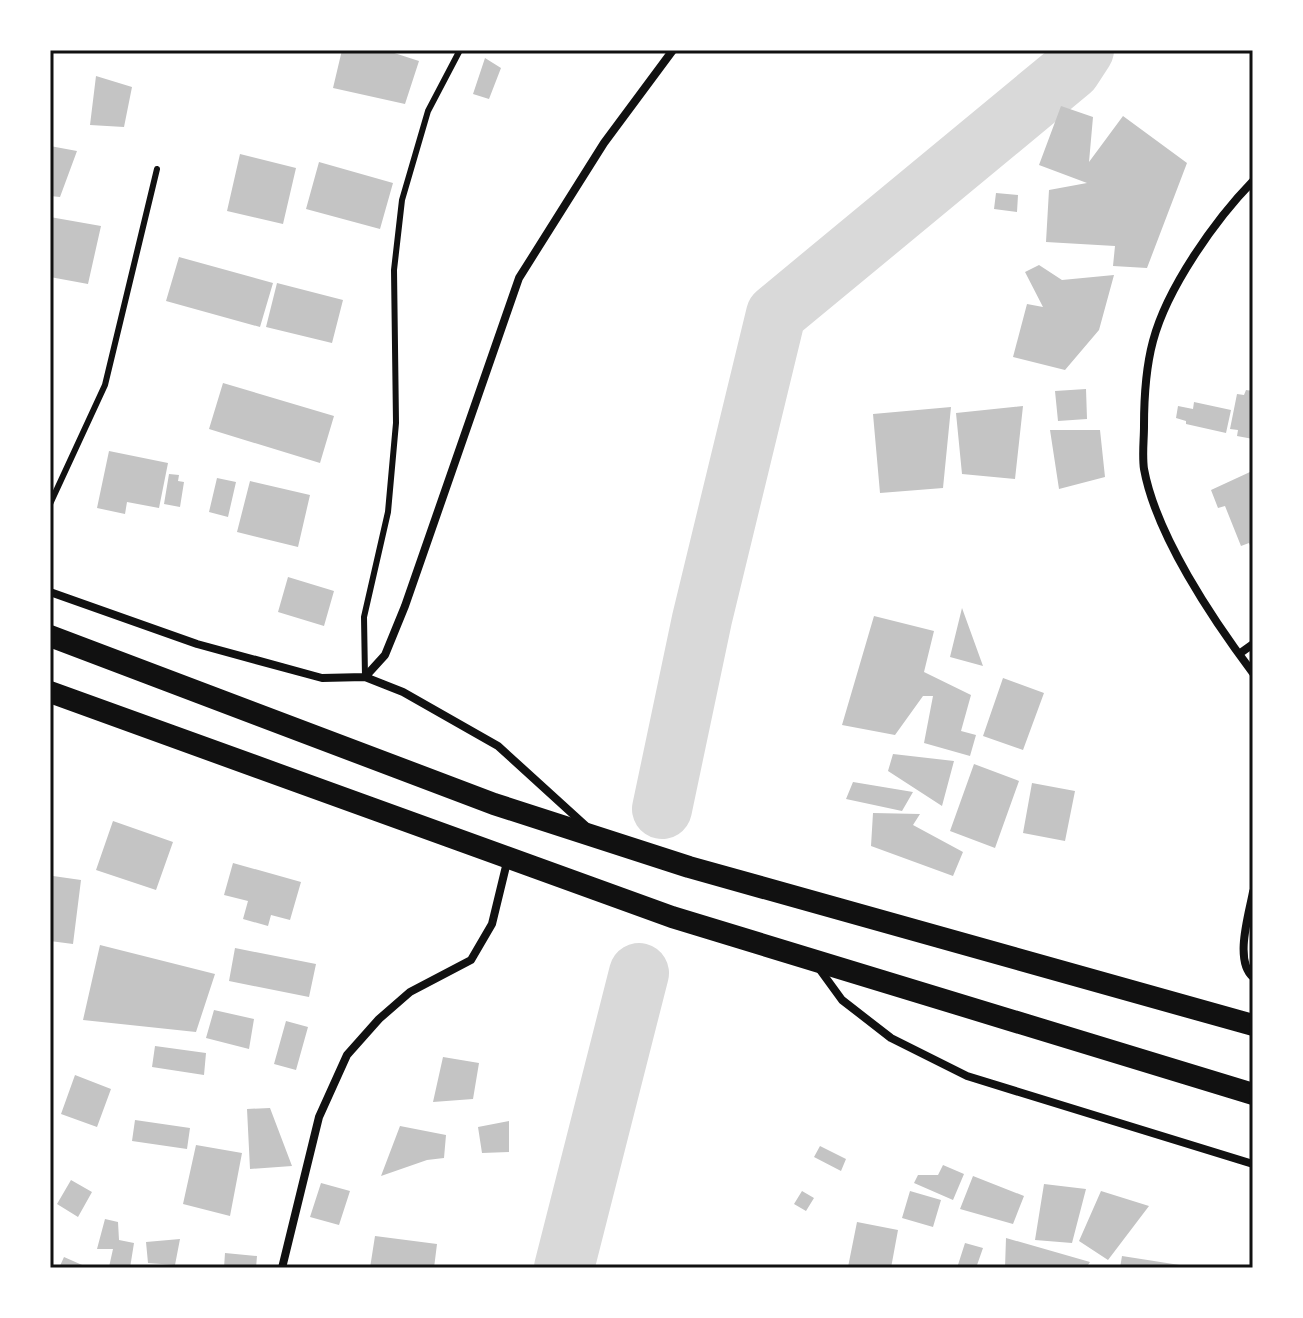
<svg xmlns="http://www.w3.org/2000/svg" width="1303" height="1318" font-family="'Sofia Sans Condensed',sans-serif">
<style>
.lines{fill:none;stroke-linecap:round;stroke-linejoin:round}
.river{stroke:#d9d9d9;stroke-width:60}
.building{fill:#c4c4c4}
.service{stroke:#111;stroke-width:6}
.minor{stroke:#111;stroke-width:8}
.trunk{stroke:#111;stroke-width:22}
.neatline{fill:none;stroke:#111;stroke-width:3}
</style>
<rect width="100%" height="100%" fill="#fff"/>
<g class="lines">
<path class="river" d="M662,809L702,619L776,314L1071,70L1084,50
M564,1268L639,973"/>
</g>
<path class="building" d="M342,50H385L419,61L405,104L333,88Z
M485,58L501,68L489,99L473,94Z
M96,76L132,87L124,127L90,125Z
M1061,106L1093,117L1089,162L1123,116L1187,163L1147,268L1113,266L1115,246L1046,242L1049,190L1087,183L1039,165Z
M50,146L77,151L60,197L50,196Z
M240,154L296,168L283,224L227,211Z
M319,162L393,183L380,229L306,209Z
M996,193L1018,195L1017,212L994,209Z
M50,217L101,226L88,284L50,277Z
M179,257L273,283L260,327L166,301Z
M1039,265L1062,280L1114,275L1099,330L1065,370L1013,357L1027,304L1043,307L1025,272Z
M277,283L343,300L332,343L266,327Z
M223,383L334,416L320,463L209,429Z
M1086,389L1087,419L1058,421L1055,391Z
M1246,390L1253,391V439L1237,436L1238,430L1230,429L1237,394L1244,395Z
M1194,402L1231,410L1226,433L1186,424V421L1176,418L1178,406L1193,409Z
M1023,406L1015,479L962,474L956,413Z
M951,407L943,488L880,493L873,414Z
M1050,430H1100L1105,477L1059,489Z
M109,451L168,463L159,508L127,502L125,514L97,508Z
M1250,472L1253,480V552L1249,543L1241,546L1225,506L1218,508L1211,490Z
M169,474L179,475L178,481L184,482L180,507L164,504Z
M217,478L236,482L228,517L209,512Z
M250,481L310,495L298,547L237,532Z
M288,577L334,591L324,626L278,612Z
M962,608L983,666L950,657Z
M874,616L934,631L924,672L971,695L961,731L976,735L970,756L924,743L933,696H923L895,735L842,725Z
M1003,678L1044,693L1023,750L983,736Z
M893,754L954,761L942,806L888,771Z
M974,764L1019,781L995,848L950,831Z
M853,782L913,792L902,811L846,799Z
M1032,783L1075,791L1065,841L1023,833Z
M873,813L920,814L913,825L963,852L953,876L871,846Z
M113,821L173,842L156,890L96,870Z
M233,863L301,882L290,920L271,915L268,926L243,919L248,901L224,895Z
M53,876L81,880L73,944L50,941Z
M100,945L215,974L196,1032L83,1020Z
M235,948L316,964L309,997L229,981Z
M214,1010L254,1019L249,1049L206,1038Z
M286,1021L308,1027L296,1070L274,1064Z
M155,1046L206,1053L204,1075L152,1067Z
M443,1057L479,1063L473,1099L433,1102Z
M75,1075L111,1089L97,1127L61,1114Z
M270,1108L292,1166L250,1169L247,1109Z
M135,1120L190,1128L187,1149L132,1141Z
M509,1121V1152L482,1153L478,1127Z
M400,1126L446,1135L444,1158L427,1160L381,1176Z
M196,1145L242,1153L230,1216L183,1204Z
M820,1146L846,1159L841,1171L814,1157Z
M943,1165L964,1174L953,1200L914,1183L918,1175H938Z
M973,1176L1024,1196L1013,1224L960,1209Z
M71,1180L92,1192L78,1217L57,1204Z
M321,1183L350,1191L339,1225L310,1217Z
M1044,1184L1086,1189L1072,1243L1035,1240Z
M802,1191L814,1198L806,1211L794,1204Z
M910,1191L941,1200L933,1227L902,1218Z
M1101,1191L1149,1206L1108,1260L1079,1241Z
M105,1219L118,1222L119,1240L134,1243L130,1268L109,1267L113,1249H97Z
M857,1222L898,1230L891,1268L848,1267Z
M375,1236L437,1244L434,1268H370Z
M1006,1238L1090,1262L1086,1268H1005Z
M180,1239L175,1265L148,1263L146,1242Z
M965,1243L983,1248L976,1268H957Z
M225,1253L257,1256L256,1268H224Z
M1122,1256L1186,1266V1268H1120Z
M64,1257L89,1268H59Z"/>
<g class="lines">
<path class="service" d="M50,504L105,385L157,169
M365,677L364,617L388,512L396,423L394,270L402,200L428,111L460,50"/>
<path class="minor" d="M1253,181C1215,220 1167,288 1153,341C1146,367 1144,399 1144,426C1144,440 1142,455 1144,469C1156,535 1213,620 1253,673
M50,592L197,644L322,678L365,677L385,655L405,606L519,278L604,143L673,50
M1239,654L1253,644
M365,677L403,692L498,746L587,827
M1253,892C1249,914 1234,961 1253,977
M818,967L842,1000L891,1038L967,1076L1253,1164
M282,1268L319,1117L347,1055L379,1019L410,992L471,960L492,924L508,858"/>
<path class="trunk" d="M50,636L494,804L689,867L1253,1025
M50,692L672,917L1253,1094"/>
</g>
<rect width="1303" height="1318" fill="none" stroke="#ffffff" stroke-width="104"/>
<rect x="52" y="52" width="1199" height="1214" class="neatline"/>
</svg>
